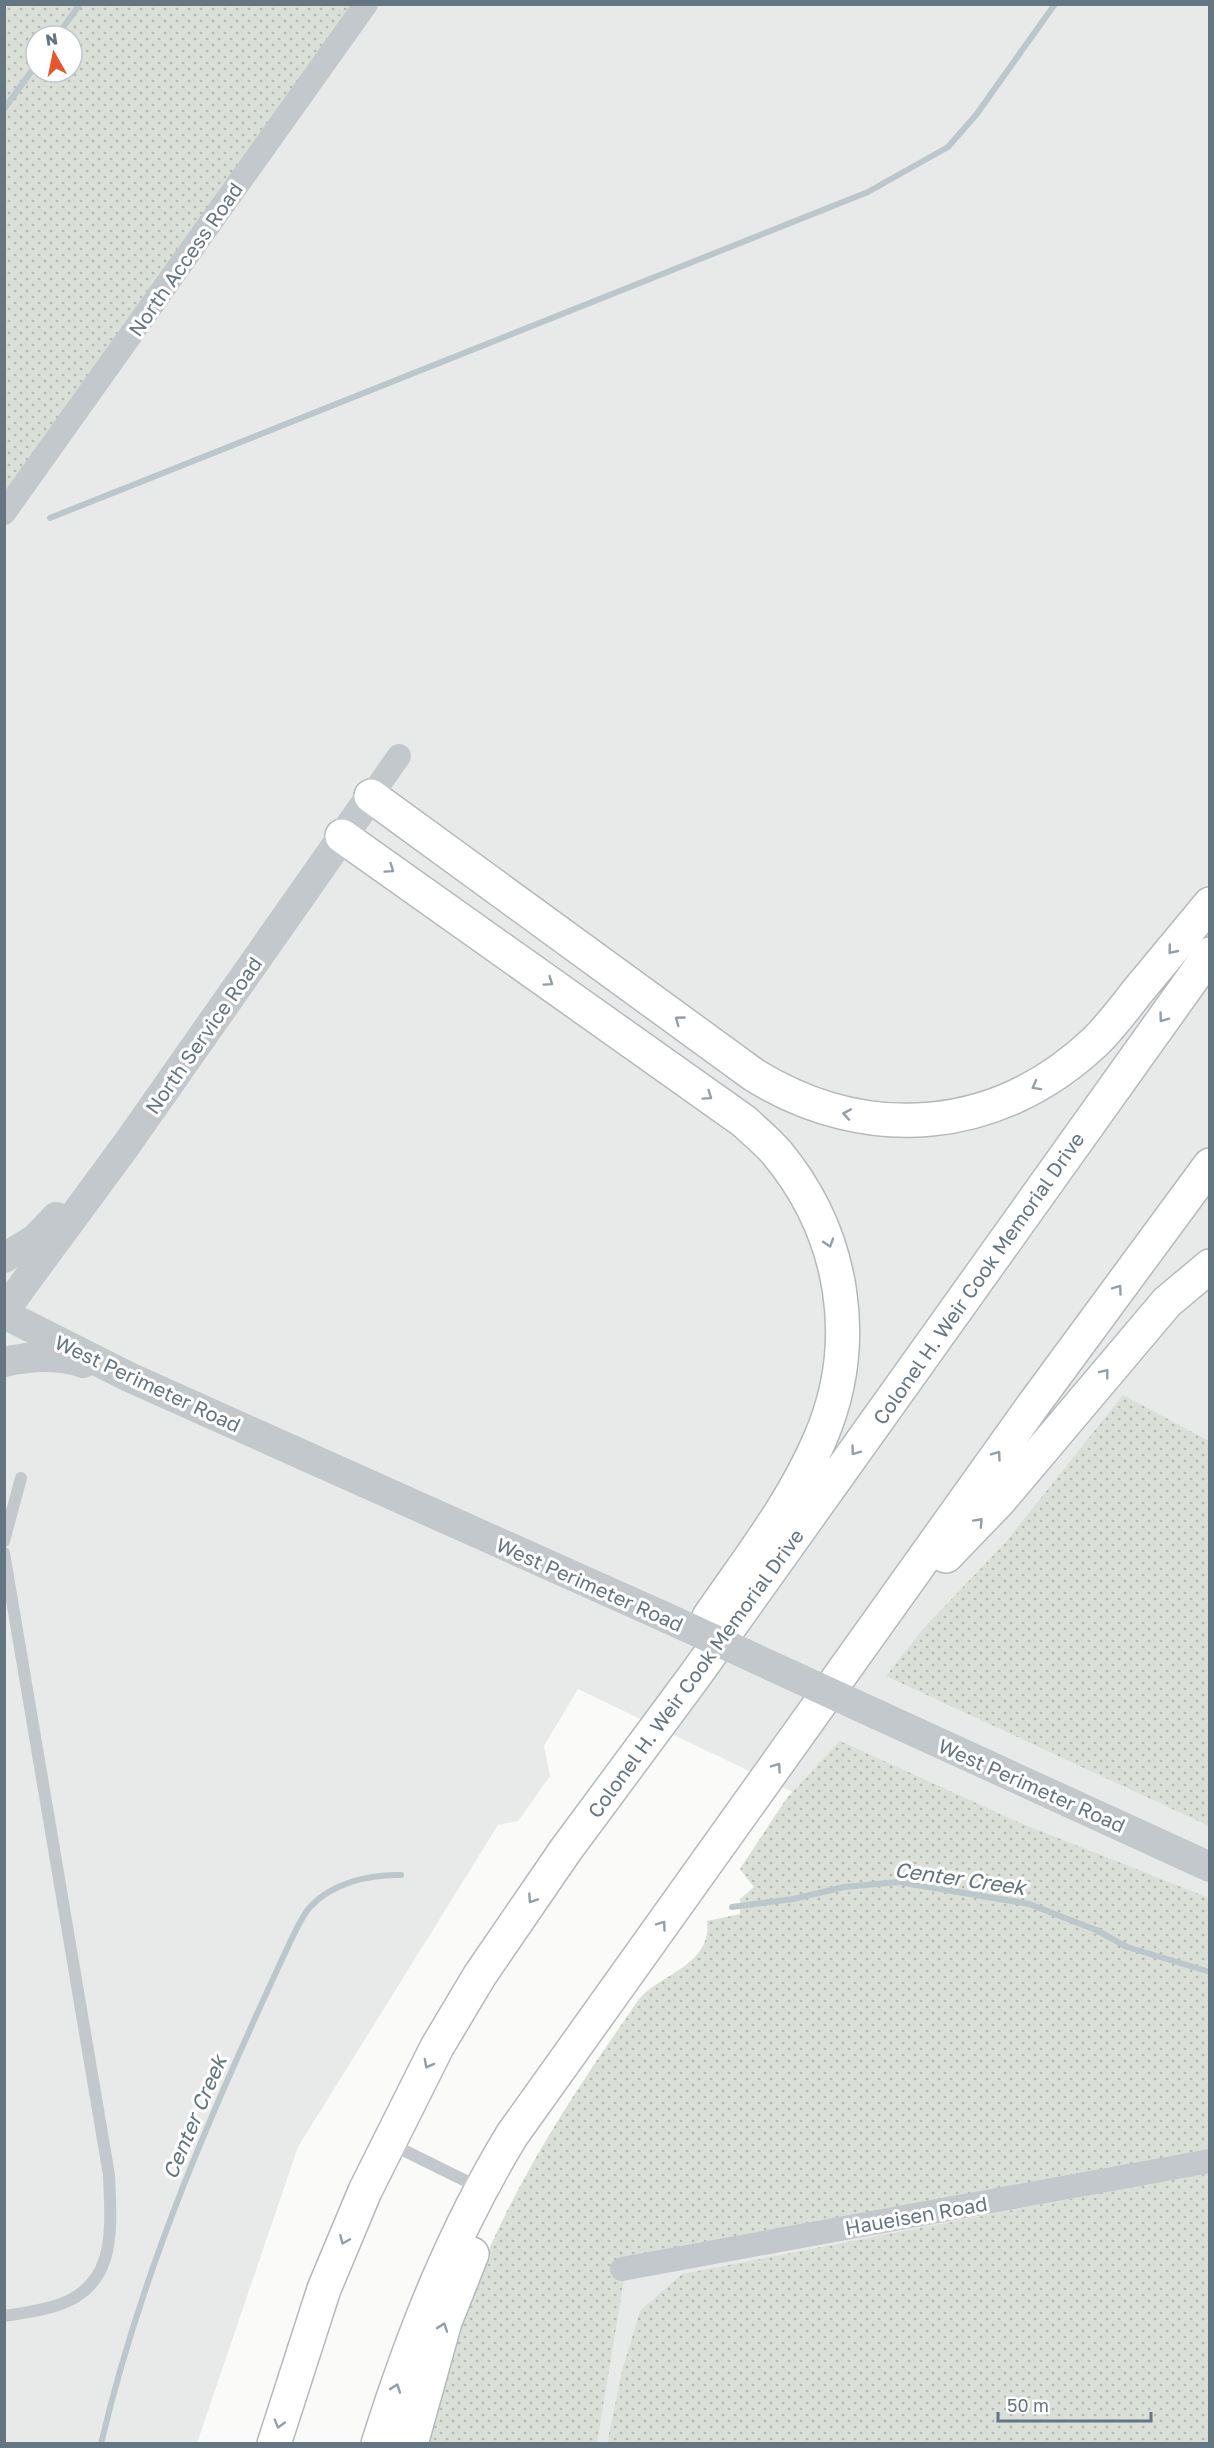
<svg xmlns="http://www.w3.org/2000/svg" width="1214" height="2448" font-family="'Golos Text',sans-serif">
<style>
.built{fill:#e8e9e9;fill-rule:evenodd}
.grass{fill:url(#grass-dots);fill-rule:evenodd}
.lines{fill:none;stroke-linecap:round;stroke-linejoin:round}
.stream{stroke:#bbc7cb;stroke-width:6}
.motorway-casing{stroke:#b4b9bd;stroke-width:36}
.service{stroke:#c3c8cc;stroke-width:12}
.minor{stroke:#c3c8cc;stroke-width:24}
.tertiary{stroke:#c3c8cc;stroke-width:30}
.motorway{stroke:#fff;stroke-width:33}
.tertiary-bridge{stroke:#c3c8cc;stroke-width:30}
.oneway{stroke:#939fa8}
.labels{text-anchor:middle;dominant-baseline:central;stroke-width:6;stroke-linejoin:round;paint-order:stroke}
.street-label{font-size:20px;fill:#657683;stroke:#fff}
.water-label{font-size:21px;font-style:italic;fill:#60757c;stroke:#fff}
</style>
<defs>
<pattern id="grass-dots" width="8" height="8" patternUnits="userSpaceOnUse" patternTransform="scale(1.5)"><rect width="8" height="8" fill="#dadfd7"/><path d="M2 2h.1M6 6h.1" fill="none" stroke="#b4b9b4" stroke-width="1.8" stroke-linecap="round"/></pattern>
</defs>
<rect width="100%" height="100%" fill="#fafaf8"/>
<path class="built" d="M5,5H1209V2443H537L561,2366L907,1847L578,1689L544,1746L550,1776L518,1821L498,1825L298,2147L197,2443L5,2444ZM36,36H72V72H36Z"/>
<path class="grass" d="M5,5H352L5,492ZM36,36H72V72H36Z
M1123,1395L1209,1441V1826L886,1676L923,1629L1005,1543Z
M840,1741L1018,1822L1209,1898V2150L624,2279L597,2443L425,2444C441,2388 456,2332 477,2278C513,2187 568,2101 624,2021C631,2012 637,1999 646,1992C671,1972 712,1960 707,1921L740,1914V1899L754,1887L740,1869L786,1799Z
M1209,2172V2443L607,2444L622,2371L640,2311L682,2274Z"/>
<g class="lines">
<path class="stream" d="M57,36L80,4
M4,109L36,65
M50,518L868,192L948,147L976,115L1055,4
M732,1907L793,1899L844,1887L899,1882L1029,1904L1096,1930L1127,1947L1210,1972
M101,2444C142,2268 215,2103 291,1940C296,1930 302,1916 310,1907C332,1883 370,1874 401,1875"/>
<defs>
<path id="motorway" d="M371,796L754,1075C868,1145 998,1134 1096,1041C1111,1026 1124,1009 1137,992C1161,963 1185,934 1210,904
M342,836L745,1122C755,1132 768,1142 777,1153C844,1234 862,1342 820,1439C793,1503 748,1560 709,1617
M946,1556L999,1501L1167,1302L1210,1266
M274,2444L324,2289L365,2191L437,2047L480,1975L565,1851L696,1674L1210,954
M378,2444C412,2336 453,2232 512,2135L1034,1404L1210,1165
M411,2444L445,2322L472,2254"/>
</defs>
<use href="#motorway" class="motorway-casing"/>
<path class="service" d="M4,1541L21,1478
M4,1553L109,2175C111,2229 118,2287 55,2306C39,2311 21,2313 4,2316
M391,2144L480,2188"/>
<path class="minor" d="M4,513L366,4
M371,796L399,756
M622,2269L1210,2161"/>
<path class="tertiary" d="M4,1258L35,1239L56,1217
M4,1311L127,1144L371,796
M4,1314L129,1377L667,1618
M4,1362C31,1356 57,1354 83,1363
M876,1714L1210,1867"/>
<use href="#motorway" class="motorway"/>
<path class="tertiary-bridge" d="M667,1618L876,1714"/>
</g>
<defs><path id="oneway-chevron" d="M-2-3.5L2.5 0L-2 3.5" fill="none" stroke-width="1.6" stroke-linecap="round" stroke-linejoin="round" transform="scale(1.5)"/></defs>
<g class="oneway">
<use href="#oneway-chevron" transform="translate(390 869) rotate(35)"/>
<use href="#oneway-chevron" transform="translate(1172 950) rotate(129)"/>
<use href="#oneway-chevron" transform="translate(549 982) rotate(35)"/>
<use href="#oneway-chevron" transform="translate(1163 1018) rotate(126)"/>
<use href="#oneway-chevron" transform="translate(679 1020) rotate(-144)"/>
<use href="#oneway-chevron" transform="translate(1036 1086) rotate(151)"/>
<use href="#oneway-chevron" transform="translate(708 1096) rotate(35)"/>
<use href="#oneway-chevron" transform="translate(847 1114) rotate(-170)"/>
<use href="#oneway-chevron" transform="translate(829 1243) rotate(72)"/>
<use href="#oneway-chevron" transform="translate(1118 1289) rotate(-54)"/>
<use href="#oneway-chevron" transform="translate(1105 1373) rotate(-52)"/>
<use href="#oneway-chevron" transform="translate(855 1451) rotate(126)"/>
<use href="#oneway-chevron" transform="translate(997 1455) rotate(-54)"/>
<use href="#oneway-chevron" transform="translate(979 1522) rotate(-47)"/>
<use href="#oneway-chevron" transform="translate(777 1767) rotate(-55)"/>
<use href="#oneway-chevron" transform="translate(532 1899) rotate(124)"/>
<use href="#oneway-chevron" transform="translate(662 1925) rotate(-54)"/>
<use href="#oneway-chevron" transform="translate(428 2064) rotate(118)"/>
<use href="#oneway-chevron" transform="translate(344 2240) rotate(113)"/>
<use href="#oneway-chevron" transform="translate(443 2327) rotate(-71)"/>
<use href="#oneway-chevron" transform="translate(396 2388) rotate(-71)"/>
<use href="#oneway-chevron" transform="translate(279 2424) rotate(106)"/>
</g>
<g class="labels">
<g class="street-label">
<text transform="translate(185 259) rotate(-55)">North Access Road</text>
<text transform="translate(203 1035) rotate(-55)">North Service Road</text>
<text transform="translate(978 1278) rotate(-55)">Colonel H. Weir Cook Memorial Drive</text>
<text transform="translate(148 1383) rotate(25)">West Perimeter Road</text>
<text transform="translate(590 1584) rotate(24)">West Perimeter Road</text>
<text transform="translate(695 1673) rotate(-54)">Colonel H. Weir Cook Memorial Drive</text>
<text transform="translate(1032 1785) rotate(24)">West Perimeter Road</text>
<text transform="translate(916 2215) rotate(-10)">Haueisen Road</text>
</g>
<g class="water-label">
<text transform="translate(960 1878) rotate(8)">Center Creek</text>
<text transform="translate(194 2117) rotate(-67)">Center Creek</text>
</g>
</g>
<rect width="1214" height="2448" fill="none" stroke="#657683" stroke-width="12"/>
<g transform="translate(54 54) rotate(351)"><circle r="28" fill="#ffffff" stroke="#c1c8cd" stroke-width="1.5"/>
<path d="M0-4.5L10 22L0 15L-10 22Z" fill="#e4572e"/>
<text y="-9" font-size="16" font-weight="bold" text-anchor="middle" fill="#657683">N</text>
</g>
<path d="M998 2412v9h153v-9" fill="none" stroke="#657683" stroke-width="3"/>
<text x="1007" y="2412" font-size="18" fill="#657683" stroke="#ffffff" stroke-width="4.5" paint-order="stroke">50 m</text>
</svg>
